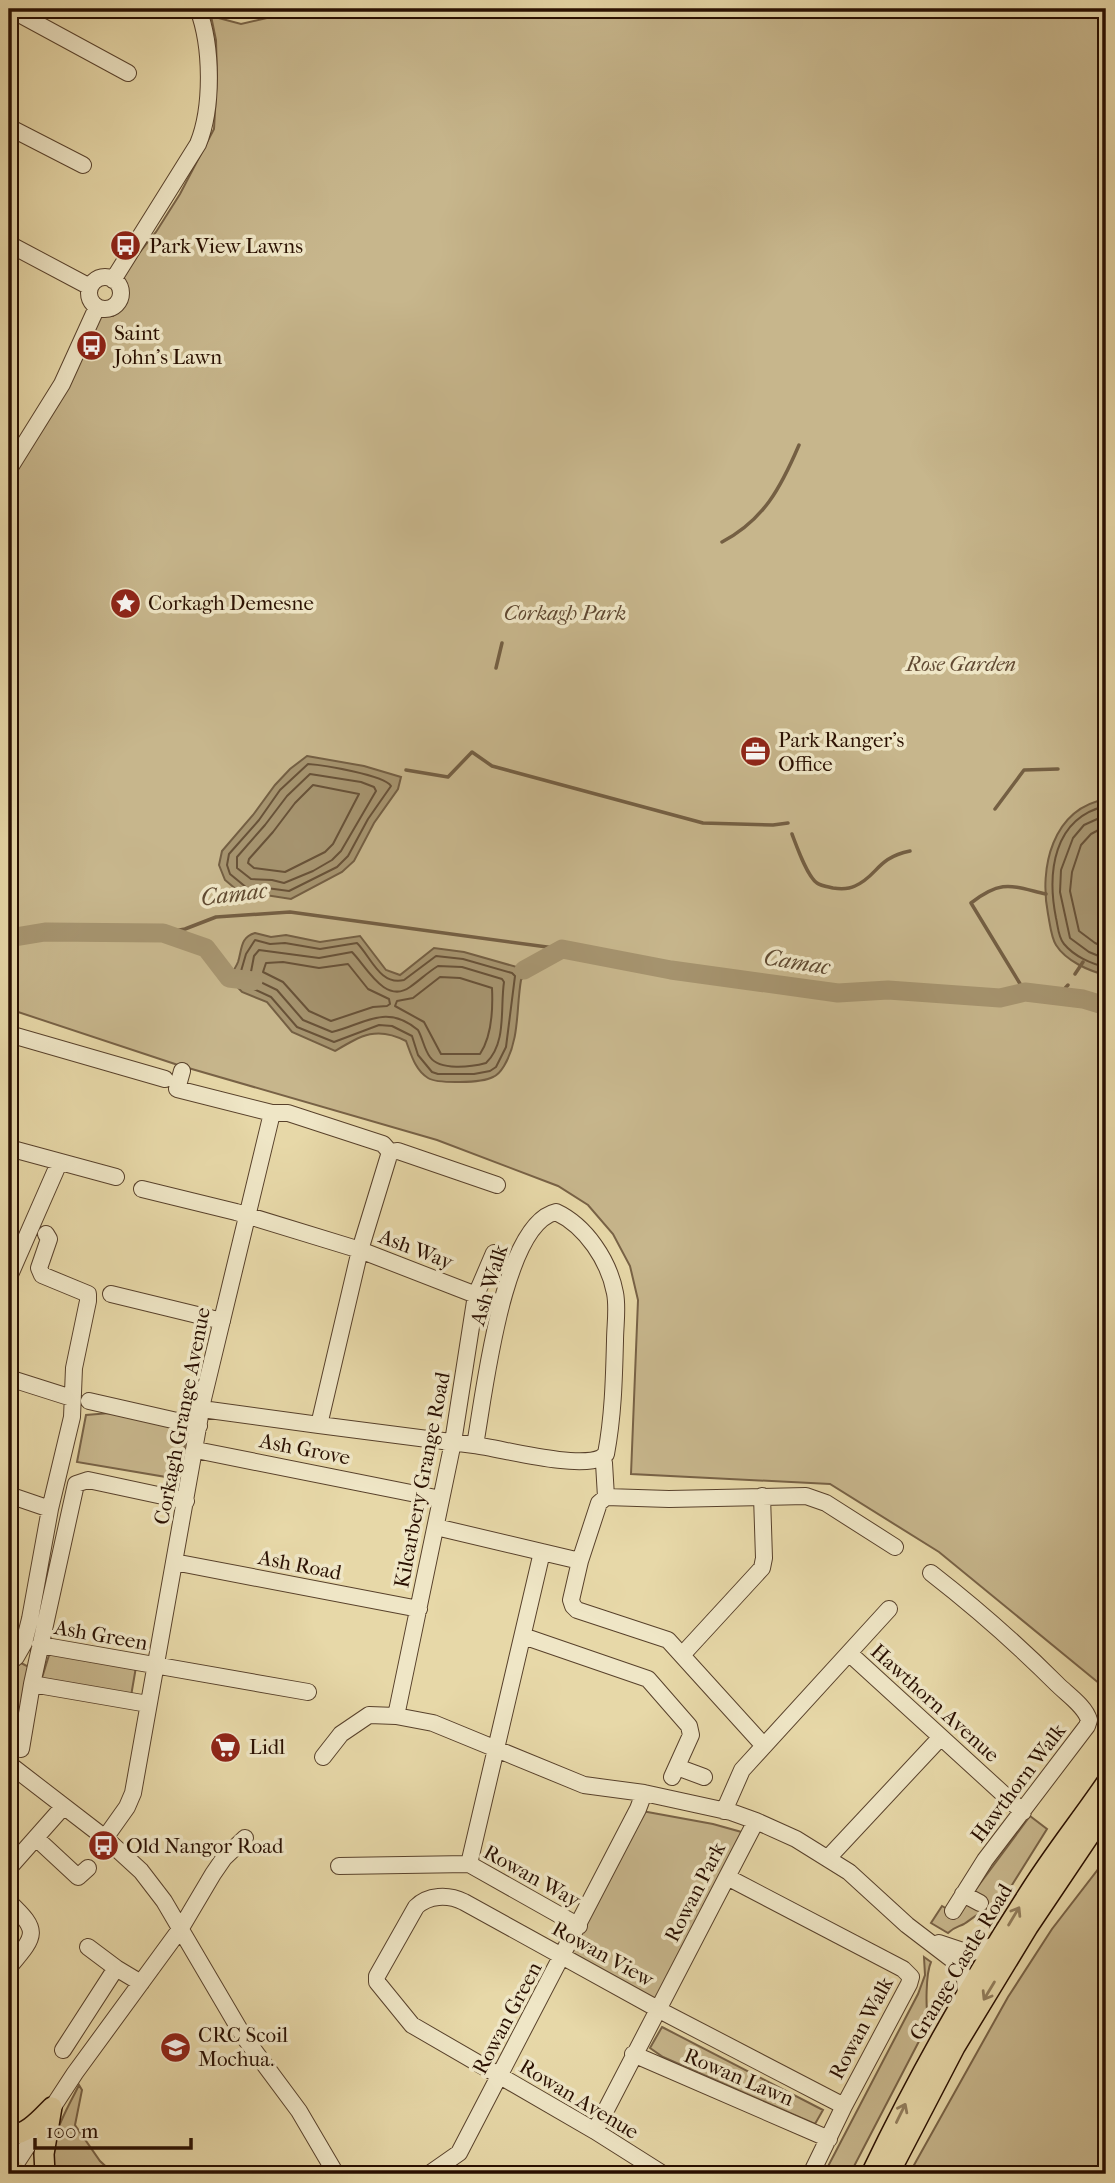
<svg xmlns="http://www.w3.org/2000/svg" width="1115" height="2183" font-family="'IM FELL French Canon',serif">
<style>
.green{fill:#c7b68c;stroke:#786246;stroke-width:2}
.water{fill:#a6946f;stroke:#745f43;stroke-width:2}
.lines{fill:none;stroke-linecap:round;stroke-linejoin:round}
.shore{stroke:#685238;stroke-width:2}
.stream{stroke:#745f43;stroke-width:3.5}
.river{stroke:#a6946f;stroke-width:19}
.minor-casing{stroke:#58412b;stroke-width:18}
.major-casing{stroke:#290f01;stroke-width:22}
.minor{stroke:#efe6c6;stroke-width:16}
.major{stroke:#e7d8a8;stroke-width:19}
.oneway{stroke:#927e5d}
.labels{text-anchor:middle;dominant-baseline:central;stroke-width:7;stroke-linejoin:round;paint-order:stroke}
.poi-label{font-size:21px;fill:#290f01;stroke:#efe6c6;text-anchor:start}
.park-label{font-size:21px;font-style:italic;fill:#604932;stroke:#efe6c6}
.street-label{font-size:21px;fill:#290f01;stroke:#efe6c6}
.water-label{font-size:23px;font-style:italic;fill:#614b32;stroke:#efe6c6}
</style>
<rect width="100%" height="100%" fill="#e7d8a8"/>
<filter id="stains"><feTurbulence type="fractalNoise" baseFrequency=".00286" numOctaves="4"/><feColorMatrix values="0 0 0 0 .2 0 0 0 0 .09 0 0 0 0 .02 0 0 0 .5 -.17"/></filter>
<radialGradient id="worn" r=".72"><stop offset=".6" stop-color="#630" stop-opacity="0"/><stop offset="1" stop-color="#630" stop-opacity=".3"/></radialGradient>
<path class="green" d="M306,9H1106V1689L939,1552L830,1484L631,1474L638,1300L630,1266L613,1234L588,1205L558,1186L437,1140L178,1065L9,1009V479L33,444L96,316H113L123,301V273L156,232L180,194L214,129L217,76L216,40L211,16L241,24Z
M110,1413L186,1426L183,1440L185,1444L178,1479L77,1462L86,1415Z
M50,1652L136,1667L131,1696L41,1681Z
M19,1662L29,1667L21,1716L15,1722L9,1720V1673Z
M642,1811L713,1824L745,1833L655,2001L571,1954Z
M1030,1816L1047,1829L997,1909C982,1908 975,1917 964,1924C958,1927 954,1927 948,1933L931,1923L942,1906L956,1914L973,1893Z
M1106,1859V2174H909L1008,1997L1052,1929Z
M924,1957L931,1962C926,1973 925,2009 929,2022L850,2174H824L918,1994L925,1975Z
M662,2027L823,2110L815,2124L663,2057L650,2048Z
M79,2085L82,2090L75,2125L100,2161L114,2174H57C42,2148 67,2110 79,2085Z"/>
<path class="water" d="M307,756L364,766L401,777L398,789L374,823L354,861L342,872L291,899L259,894L244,896L225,880L219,865L222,851L253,815L275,785L290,769Z
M1106,799V975C1089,971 1066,961 1056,945C1051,937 1050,924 1048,914C1039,868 1052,809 1106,799Z
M255,933L271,937L286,935L320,942L360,936L386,970L400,975L434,948L464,952L520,968L544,957L547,961C536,967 528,968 521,980C516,1009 520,1039 504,1066C501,1071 498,1075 493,1077C482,1083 438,1084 428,1078C415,1070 411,1054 406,1041C377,1026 362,1035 335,1051L292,1032L267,1002L242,992L229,978C232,973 236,967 238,962C242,950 240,937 255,933Z"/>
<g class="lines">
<path class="shore" d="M308,764C323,765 384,775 391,786L368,819L348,856L337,867L289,891L259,887L247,888L230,874L227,865L229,854L259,820L280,790Z
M310,774L361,782L374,787L376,791L341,851L332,860L313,871L284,883L272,880L251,879L237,868V857L265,825L287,796Z
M313,785L359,794L333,844L325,852L285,872L254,868L248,863L249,859L273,832L295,803Z
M1106,806C1053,818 1047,873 1056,918C1058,926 1058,937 1064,944C1074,956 1091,964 1106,967
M1106,815L1084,825L1073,838L1061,870L1060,892L1070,938L1089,952L1106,959
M1106,826L1091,834L1081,845L1072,872L1070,891L1079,931L1095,943L1106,948
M255,940L270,944L285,943L320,949L357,943C371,957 380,986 404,980L436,956L463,959L512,973L515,976L506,1047L496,1067L490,1071L474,1074H438L432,1072L418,1055L412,1036L392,1026L379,1025L334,1042L297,1027L271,997L247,986L239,978L246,954Z
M259,950L319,958L352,952C366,966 385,1005 410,987C420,980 428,972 438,966L462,967L502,979L504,982C500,1008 507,1043 486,1063C471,1067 440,1071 430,1057C424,1049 423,1039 418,1030C386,1003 365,1024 332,1032L303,1020L277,990L250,977L254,956Z
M283,962L319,968L348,964L368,989L389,999L390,1004L387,1006L373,1007L331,1021L309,1011L283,982L263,972L266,963Z
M440,977L460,978L492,988C493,1009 492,1036 480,1054H441L424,1022L395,1006L397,1001L413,998Z"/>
<path class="stream" d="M722,542C764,520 781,487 799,445
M496,668L502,643
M406,770L448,777L472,752L492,766L703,823L773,825L788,823
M995,809L1024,770L1058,769
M792,834C797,847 807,876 817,883C821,886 829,887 833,888C840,889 849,889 855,886C878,876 876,858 910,851
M163,933L185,929L216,917L290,912L562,949
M1075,974L1083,962
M1025,992L971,903C1002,879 1011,886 1046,894
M1058,996L1068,985"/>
<path class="river" d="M9,938L45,932L163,933L206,948L229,978L253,981
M524,970L562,949L671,970L838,993L888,990L1000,998L1025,992L1083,999L1106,1006"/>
<defs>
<path id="minor" d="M10,9L128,73
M9,127L83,165
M9,244L90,287
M89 293a16 16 0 1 1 32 0a16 16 0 1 1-32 0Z
M113,280L198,144C213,107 212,46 198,9
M9,469L62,384L97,307
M9,1034L165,1079
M272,1113H288L383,1144L390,1152L398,1151L497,1185
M9,1148L116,1177
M390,1152L360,1250L476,1295
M142,1189L236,1212L360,1250L319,1425L202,1409
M9,1277L59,1163
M111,1294L222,1321
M9,1378L72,1398
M89,1401L199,1426
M319,1425C370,1432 422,1438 474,1445C504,1449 576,1469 601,1458
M475,1445C484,1397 502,1224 556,1212C586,1226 609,1261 615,1293C618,1308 615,1326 615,1341C614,1380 613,1417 606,1454L601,1458
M196,1450L441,1499
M601,1458L604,1463L606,1497
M9,1495L50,1509
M606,1497L599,1503L580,1561L571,1600L573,1606L577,1610L668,1640L764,1746
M606,1497L669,1499L806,1496L826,1503L895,1547
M436,1527L580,1561
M174,1562L419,1609
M931,1573C976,1608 1017,1644 1057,1684C1067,1694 1085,1706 1089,1720L1087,1726L985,1860L953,1911
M523,1636L648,1679L689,1726L691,1735L672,1777
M40,1645L308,1692
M850,1654L1023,1812
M682,1655L762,1568L764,1558L762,1496
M9,1663L16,1657L24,1643L30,1619L50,1509L72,1417L74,1368L88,1301V1294L42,1275L39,1268L49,1239L46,1234
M32,1684L76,1484L88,1480L186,1501
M396,1716L453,1442L476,1295L494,1253
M21,1749L32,1684L148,1704
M323,1757L341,1734L369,1715L396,1716L433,1723L584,1785L644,1793L731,1812L756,1821L796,1839L849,1872L907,1925L958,1964L965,1979L966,1995
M9,1764L105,1838L141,1871L164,1901L244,2037L299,2111L336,2174
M677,1767L704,1777
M724,1811L742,1770L889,1609
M36,1838L78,1877L88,1868
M105,1838L127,1807L133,1793L203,1399L272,1113L177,1089L182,1071
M828,1858L941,1737
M469,1864L542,1552
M339,1866L469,1864L579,1926
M9,1868L63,1807
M727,1877L903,1969L911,1977L909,1984L844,2106L811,2174
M963,1894L980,1903
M9,1902C40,1931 36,1935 10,1966
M939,1943L969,1953L996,1945
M88,1947L116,1968
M63,2050L116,1968L141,1983
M633,2054L829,2139
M595,2131L756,1821
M9,2174L75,2073L181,1928L213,1874L224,1858L245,1838
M429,2174L459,2153L638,1809L644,1793
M663,2174L595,2131L412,2025L377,1982V1976L416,1907C428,1895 448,1894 464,1902L665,2013L844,2106"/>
<path id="major" d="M9,2135C26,2136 41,2118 52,2107
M9,2166L19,2174
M45,2174L44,2154L52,2107
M871,2174C917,2078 969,1986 1027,1896C1051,1857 1080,1821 1106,1783
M889,2174L955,2047L1028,1927L1106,1811"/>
</defs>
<use href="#minor" class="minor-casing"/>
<use href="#major" class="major-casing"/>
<use href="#minor" class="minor"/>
<use href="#major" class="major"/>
</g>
<defs><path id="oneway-shaft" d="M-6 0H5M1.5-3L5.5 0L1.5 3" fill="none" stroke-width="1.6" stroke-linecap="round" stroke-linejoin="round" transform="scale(1.75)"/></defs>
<g class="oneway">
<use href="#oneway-shaft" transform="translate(1014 1916) rotate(-59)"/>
<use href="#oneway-shaft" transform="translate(989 1991) rotate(121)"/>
<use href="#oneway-shaft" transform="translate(901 2113) rotate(-64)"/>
</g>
<defs>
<symbol id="bus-disc" viewBox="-11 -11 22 22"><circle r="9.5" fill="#8f2418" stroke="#efe6c6"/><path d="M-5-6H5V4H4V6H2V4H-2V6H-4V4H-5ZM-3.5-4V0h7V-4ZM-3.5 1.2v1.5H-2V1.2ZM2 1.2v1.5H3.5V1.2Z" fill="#fff"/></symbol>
<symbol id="sight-disc" viewBox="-11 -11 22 22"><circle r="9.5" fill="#8f2418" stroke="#efe6c6"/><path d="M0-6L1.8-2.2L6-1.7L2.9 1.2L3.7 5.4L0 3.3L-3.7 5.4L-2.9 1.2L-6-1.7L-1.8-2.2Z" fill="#fff"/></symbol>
<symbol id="office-disc" viewBox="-11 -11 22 22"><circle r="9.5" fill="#8f2418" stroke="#efe6c6"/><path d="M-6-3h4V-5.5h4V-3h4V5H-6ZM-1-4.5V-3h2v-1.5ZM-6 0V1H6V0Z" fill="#fff"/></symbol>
<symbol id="supermarket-disc" viewBox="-11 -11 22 22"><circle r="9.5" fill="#8f2418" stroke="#efe6c6"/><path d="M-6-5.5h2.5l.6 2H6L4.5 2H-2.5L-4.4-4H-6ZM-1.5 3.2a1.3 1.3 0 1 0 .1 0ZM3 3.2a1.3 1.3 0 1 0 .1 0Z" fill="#fff"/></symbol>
<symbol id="school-disc" viewBox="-11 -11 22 22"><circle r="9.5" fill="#8f2418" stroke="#efe6c6"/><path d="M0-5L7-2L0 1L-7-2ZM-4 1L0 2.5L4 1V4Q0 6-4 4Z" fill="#fff"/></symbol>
</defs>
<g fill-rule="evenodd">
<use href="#bus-disc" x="108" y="228" width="35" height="35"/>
<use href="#bus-disc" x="74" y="328" width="35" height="35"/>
<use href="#sight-disc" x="108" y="586" width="35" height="35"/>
<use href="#office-disc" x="738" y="734" width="35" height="35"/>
<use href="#supermarket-disc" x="208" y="1730" width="35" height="35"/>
<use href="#bus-disc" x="86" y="1828" width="35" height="35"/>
<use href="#school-disc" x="158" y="2030" width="35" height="35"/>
</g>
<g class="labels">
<g class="poi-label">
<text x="149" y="246">Park View Lawns</text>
<text x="114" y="333">Saint<tspan x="114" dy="24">John's Lawn</tspan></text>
<text x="148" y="603">Corkagh Demesne</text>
<text x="778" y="740">Park Ranger's<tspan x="778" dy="24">Office</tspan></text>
<text x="249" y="1747">Lidl</text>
<text x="126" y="1846">Old Nangor Road</text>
<text x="198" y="2035">CRC Scoil<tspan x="198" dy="24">Mochua.</tspan></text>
</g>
<g class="park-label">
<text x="565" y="613">Corkagh Park</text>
<text x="961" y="664">Rose Garden</text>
</g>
<g class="street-label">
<text transform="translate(416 1249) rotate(21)">Ash Way</text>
<text transform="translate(489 1285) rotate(-73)">Ash Walk</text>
<text transform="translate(182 1416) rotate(-79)">Corkagh Grange Avenue</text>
<text transform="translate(305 1449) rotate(11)">Ash Grove</text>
<text transform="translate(422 1480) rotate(-79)">Kilcarbery Grange Road</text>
<text transform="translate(300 1565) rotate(11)">Ash Road</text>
<text transform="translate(101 1635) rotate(10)">Ash Green</text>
<text transform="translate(935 1703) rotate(42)">Hawthorn Avenue</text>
<text transform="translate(1018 1783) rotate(-53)">Hawthorn Walk</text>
<text transform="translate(532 1876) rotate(29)">Rowan Way</text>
<text transform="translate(695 1892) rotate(-63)">Rowan Park</text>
<text transform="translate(603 1954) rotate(29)">Rowan View</text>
<text transform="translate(961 1962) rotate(-59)">Grange Castle Road</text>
<text transform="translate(507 2018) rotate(-62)">Rowan Green</text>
<text transform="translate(861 2028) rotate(-62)">Rowan Walk</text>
<text transform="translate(739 2077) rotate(23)">Rowan Lawn</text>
<text transform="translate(579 2099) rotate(31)">Rowan Avenue</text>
</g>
<g class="water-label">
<text transform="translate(234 894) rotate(-7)">Camac</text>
<text transform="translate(797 962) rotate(9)">Camac</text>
</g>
</g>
<rect width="1115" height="2183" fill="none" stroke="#e7d8a8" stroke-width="35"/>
<rect x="10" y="10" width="1094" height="2162" fill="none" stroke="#290f01" stroke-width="3.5"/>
<rect x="18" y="18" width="1080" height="2148" fill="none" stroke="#290f01" stroke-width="2"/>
<path d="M35 2138v10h156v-10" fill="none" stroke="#290f01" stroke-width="3.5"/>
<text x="46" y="2138" font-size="21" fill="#290f01" stroke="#efe6c6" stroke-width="5" paint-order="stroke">100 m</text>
<rect width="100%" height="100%" filter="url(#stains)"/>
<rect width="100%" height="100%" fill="url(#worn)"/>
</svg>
